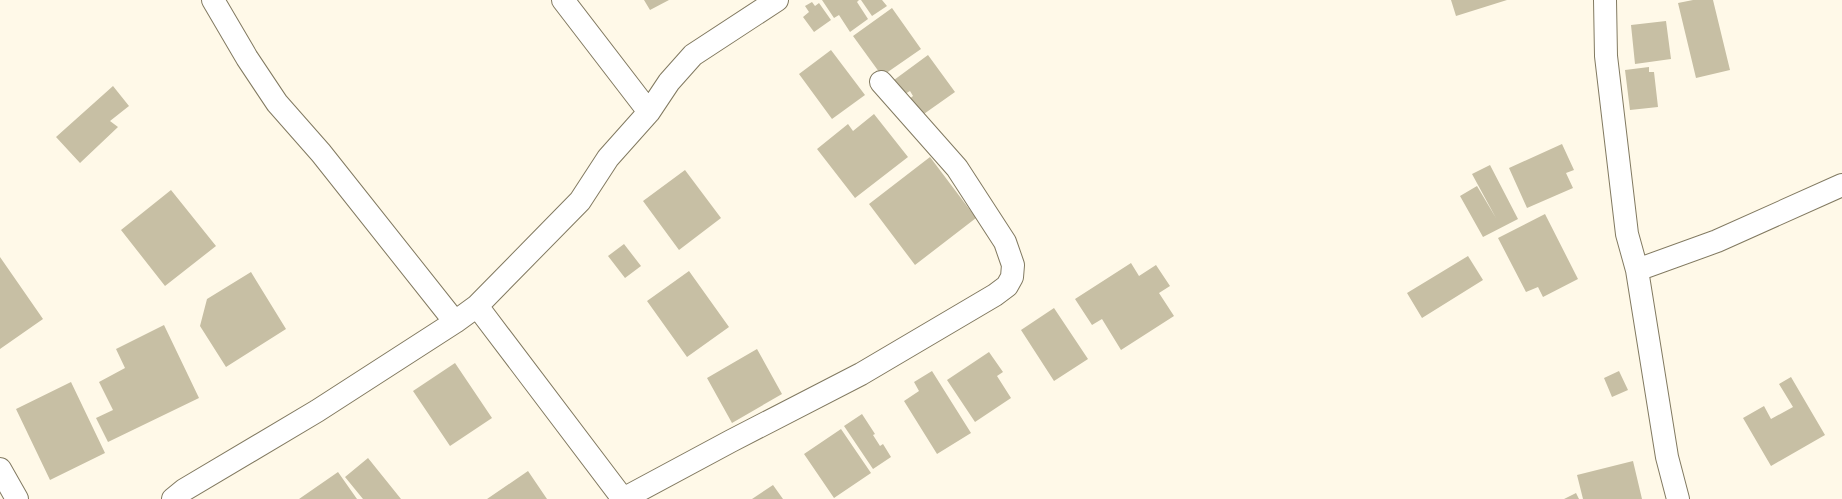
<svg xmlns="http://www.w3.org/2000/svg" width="1842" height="499" font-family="'Space Grotesk',sans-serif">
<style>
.building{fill:#c7bfa4}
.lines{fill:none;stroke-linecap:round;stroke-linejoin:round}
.minor-casing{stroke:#827a61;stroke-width:24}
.minor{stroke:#fff;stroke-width:22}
</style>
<rect width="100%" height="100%" fill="#fff9e8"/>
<path class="building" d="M644,0H669L650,10Z
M822,0H859L857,2L868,19L850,32L839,15L834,18Z
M861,0H882L887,6L872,16Z
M1451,0H1507L1456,16Z
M1693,0H1713L1730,70L1696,78L1678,3Z
M812,2L815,6L819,3L831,20L814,32L803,17L809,12L805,6Z
M892,8L921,49L882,76L853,36Z
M1666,21L1671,59L1635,64L1631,25Z
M831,50L865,95L832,119L799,74Z
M928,55L955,92L921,116L908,100L913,96L910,91L905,94L894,80Z
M1649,67V72H1654L1658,107L1630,110L1625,70Z
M113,86L129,106L110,121L118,127L80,163L56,137Z
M874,114L908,157L855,198L817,149L848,124L853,131Z
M1562,144L1574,170L1566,173L1573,188L1527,208L1509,168Z
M930,157L976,218L915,265L869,204Z
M1490,165L1518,219L1483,237L1460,196L1477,186L1496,218L1472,174Z
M685,170L721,218L679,250L643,201Z
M171,190L216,246L165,286L121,230Z
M1545,214L1578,279L1543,297L1538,287L1526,292L1498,238Z
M624,244L641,266L625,278L608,256Z
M1468,256L1483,280L1422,318L1407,293Z
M0,257L43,319L0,349Z
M1131,263L1139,276L1156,265L1170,286L1159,293L1174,316L1121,350L1102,319L1092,325L1075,299Z
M689,271L729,327L687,357L647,301Z
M251,272L286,329L226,367L200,326L207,299Z
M1054,308L1088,359L1054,381L1021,330Z
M164,325L199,398L108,442L96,418L113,410L99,382L125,368L116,349Z
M757,349L782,394L732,423L707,378Z
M989,352L1003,372L997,376L1011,398L975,422L947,380Z
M455,363L492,418L450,446L413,391Z
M932,371L971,433L937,454L904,401L919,391L914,382Z
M1619,371L1628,390L1612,397L1604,378Z
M1791,377L1825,435L1771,466L1743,418L1764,406L1771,419L1793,407L1779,384Z
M71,382L105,453L50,480L16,409Z
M862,414L875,434L873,435L880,446L883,444L891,457L873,469L844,426Z
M841,429L871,473L834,498L804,454Z
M368,458L401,499H363L345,477Z
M1633,461L1642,499H1583L1577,475Z
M528,471L547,499H487Z
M338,472L357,499H299Z
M773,485L783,499H752Z
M1576,493L1579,499H1564Z"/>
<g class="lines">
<defs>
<path id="minor" d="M213,0L247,58L277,103L321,153L455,322
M563,0L649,112
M1605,0L1606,56L1627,234L1637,270L1667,457L1678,499
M1637,270L1717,241L1842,185
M477,306L623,499
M0,469L17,499
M173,499L184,490L317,411L455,322L477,306L580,201L608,158L649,112L669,82L693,55L777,0
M623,499L731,441L861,374L995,295L1007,286L1012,277L1013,265L1005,242L957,168L881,82"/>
</defs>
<use href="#minor" class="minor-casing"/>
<use href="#minor" class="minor"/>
</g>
</svg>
